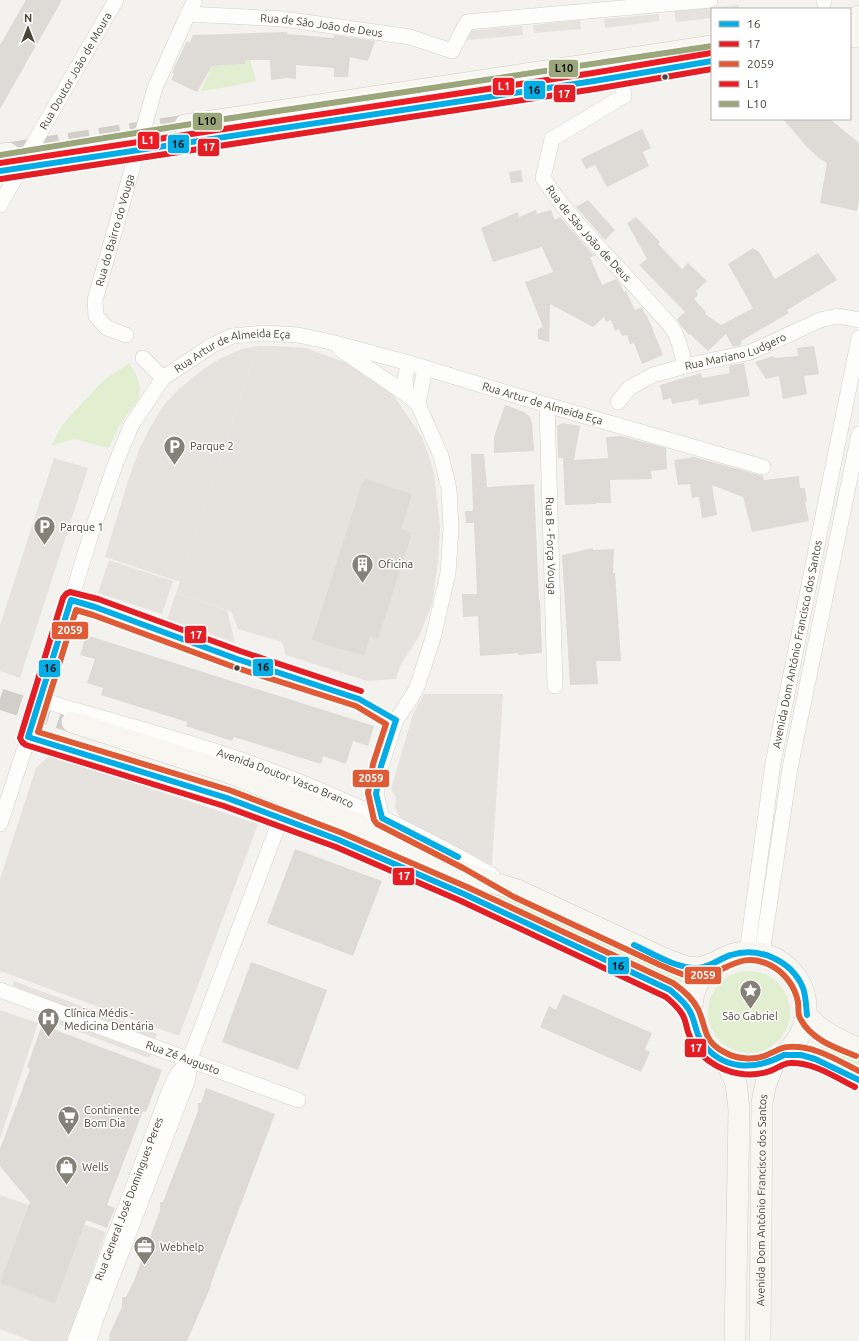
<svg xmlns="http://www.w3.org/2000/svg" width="859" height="1341" font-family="Ubuntu,sans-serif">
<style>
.industrial{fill:#e6e2de}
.green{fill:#e1eecf}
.parking{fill:#e6e3df}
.building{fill:#dedbd6}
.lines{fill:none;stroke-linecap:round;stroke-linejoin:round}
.secondary-tunnel{stroke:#d2cfca;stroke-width:21;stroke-dasharray:21 10;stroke-linecap:butt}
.lane-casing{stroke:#d2d0cb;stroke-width:8}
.street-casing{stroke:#d2d0cb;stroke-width:16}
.secondary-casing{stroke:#d3cfc5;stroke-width:22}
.lane{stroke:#fdfdfc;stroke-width:7}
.street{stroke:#fdfdfc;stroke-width:15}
.secondary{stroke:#f7f6f1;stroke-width:21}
.bus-1-casing{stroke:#fff;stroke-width:9}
.bus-2-casing{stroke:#fff;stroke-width:9}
.bus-3-casing{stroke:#fff;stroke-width:9}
.bus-4-casing{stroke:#fff;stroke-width:9}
.bus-5-casing{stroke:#fff;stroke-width:9}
.bus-1{stroke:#04ade6;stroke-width:6}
.bus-2{stroke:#e41e25;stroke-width:6}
.bus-3{stroke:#df5b35;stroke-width:6}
.bus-4{stroke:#ed1c24;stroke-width:6}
.bus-5{stroke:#9ba77a;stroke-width:6}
.bus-dot{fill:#4b4439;stroke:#fff;stroke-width:1.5}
.labels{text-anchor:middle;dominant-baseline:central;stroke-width:3;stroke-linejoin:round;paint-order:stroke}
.street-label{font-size:11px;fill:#4b4439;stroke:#fff}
.poi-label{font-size:11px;fill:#4b4439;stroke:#fff;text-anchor:start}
.line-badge{stroke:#fff;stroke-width:1.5}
.badge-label{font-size:11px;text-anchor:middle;font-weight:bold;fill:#fff}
.pale-badge-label{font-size:11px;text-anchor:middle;font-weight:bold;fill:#111}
</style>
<rect width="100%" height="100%" fill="#f4f2ee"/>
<path class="industrial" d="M257,346H274L306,348L347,363L387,386L422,437L434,472L440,528L438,562L432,604L419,636L400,666L396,679L367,681L286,655L282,642L238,629L231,611L176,593Z"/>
<path class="green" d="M245,59H250L256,81L233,86L201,91L212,66L245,64Z
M129,363L136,374L140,388L139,398L118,428L109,448L74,439L51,446L63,424L83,402L103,381Z
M336,819L675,976L684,981V983L335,822Z
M708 1012a41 41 0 1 1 82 0a41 41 0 1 1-82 0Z
M824,1040L859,1056V1068L820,1050Z"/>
<path class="parking" d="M739,5V9H712V18L676,22L674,11Z
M659,14V21L605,28L604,19Z
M580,20L581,29L534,33L533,25Z
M522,26L523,35L467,40L466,31Z
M257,346L180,581L174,580L105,557L128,481L139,450L148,431L163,406L179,389L201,371L219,359L242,349Z
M54,458L88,468L20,678L0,671V625Z
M109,560L173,581L162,614L98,593Z
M176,593L227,610L235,643L167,619Z
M424,694H503L492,865L422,833L401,820L395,807L396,797L391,789L413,714Z
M50,755L258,824L179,1036L0,971V879L36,768Z
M14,981L157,1034L155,1039L12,986Z
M0,1010L38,1023L0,1139Z
M57,1018L151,1053L149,1058L55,1023Z
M0,1195L106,1232L68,1341H31L0,1329Z"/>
<path class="building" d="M26,0H62L0,109V45Z
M287,32V34L334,38V35L375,41L368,61L350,57L348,77H334V68L296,65V79L287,78L271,80L270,60H245V64L212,66L197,92L171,80L174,74L172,73L175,66L187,41L190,43L193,35Z
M783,119H830L859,143V201L857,211L820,203L827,163L819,158L806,146Z
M642,129L651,148L643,152L649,166L607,187L595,165L586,169L581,159Z
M521,170L523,182L511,183L509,172Z
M588,200L615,230L605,240L576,207Z
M536,210L537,214L551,210L555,220L560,217L594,256L590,257L602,285L616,279L620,283L624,292L626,291L635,310L642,307L645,315L646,314L651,325L663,355L642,364L634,343L630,344L627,335L622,336L619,329L615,331L611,320L606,322L604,317L593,327L550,304L549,342L538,339V329L543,327L525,282L553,272L542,247L493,262L481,228L518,212L519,217Z
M636,217L660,242L658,244L682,269L688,263L707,281L696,291L698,295L694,299L706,312L705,314L721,325L753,308L728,264L753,248L759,252L775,279L818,253L837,280L787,310L789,313L741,341V345L733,347L726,334L708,351L690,334L689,335L682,327L677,319L685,312L639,265L647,259L627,223Z
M814,346L819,374L804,376L807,394L783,399L779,376L766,379L755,362L773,356L774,358L798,356L797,348Z
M744,363L750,396L699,405L698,399L672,404L671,398L663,400L660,385L701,373L702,378L730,373L729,366Z
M505,405L524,412L530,417L532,423L534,451L494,453V437Z
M562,423L580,426L574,460L608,458L606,437L621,436L666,448L667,469L651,471L652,479L610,480L611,503H596V504L565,505L563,458H558L557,426Z
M471,454H484L487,487L534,484L539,600H540L542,653L518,655V653L480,656L478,616L463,617L462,594H477L474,523H466L465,511H473Z
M694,457L763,476L764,480L799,476L800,488H805L807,502H805L809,521L752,532L743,497L712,485L717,515L702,518L699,497L692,498L690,484L678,485L674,460Z
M365,479L412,494L401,529L412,533L378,639L370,636L364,656L312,640L362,483H364Z
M593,548V550L614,549L613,573H615L621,661H596L598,684L570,685L562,555Z
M86,635L374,726L368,746L353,741L346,764L323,756L321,764L234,737L232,741L186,726L187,722L101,695L103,688L87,683L95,659L80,655Z
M295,849L382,881L353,956L267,923Z
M251,962L327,990L298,1070L222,1042Z
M563,994L652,1033L645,1049L650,1052L641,1072L540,1027L549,1006L556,1010Z
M42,1025L162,1070L146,1112L143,1111L107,1205L115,1208L107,1228L86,1220L55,1303L0,1283L30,1202L0,1166V1149L30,1069L27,1067Z
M206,1088L275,1114L211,1283V1286L187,1341H109L110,1333L122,1307V1297H126L134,1281L160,1210V1202H163L198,1111V1103H201Z"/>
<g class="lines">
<path class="secondary-tunnel" d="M8,153L185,125
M0,171L173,145
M0,699L72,722"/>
<defs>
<path id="lane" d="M71,600L95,607L237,659L359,699L396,720"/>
<g id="street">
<path d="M824,2V0"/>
<path id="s1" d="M188,14L283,19L410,37L452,51L467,22L710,0"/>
<path id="s2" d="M621,77L624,96L552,139L543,178C571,221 608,256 642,294C650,304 668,321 674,331C680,342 682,354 685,366"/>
<path id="s3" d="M0,205L42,129L116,0"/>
<path id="s4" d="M126,335L107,328L96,316L95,300L155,88L188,14L195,0"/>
<path d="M340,349L406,394"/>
<path d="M143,358L163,378"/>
<path id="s5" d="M618,402L629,388L653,375L685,366L751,352L820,320L838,316L859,320"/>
<path d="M418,404L425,368"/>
<path id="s6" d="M547,405L555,686"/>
<path id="s7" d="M41,699L64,707C120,723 176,738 230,756C321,787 409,828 492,875"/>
<path d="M28,737L227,798L339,840L427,878"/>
<path d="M382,818L376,794L381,766L396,720L411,698L417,687L433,638L448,573L451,528L449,489L441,456L418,404L406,394L405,377L409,363"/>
<path id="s8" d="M0,824L41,699L91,534L115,465L131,426L163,378L211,346L232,336L264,333L298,335L327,341L409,363L547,405L763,467"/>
<path id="s9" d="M747,952L773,763L859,338"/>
<path d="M762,953L790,768L859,434"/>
<path id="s10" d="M0,990L298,1100"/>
<path id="s11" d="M75,1341L172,1084L178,1073L189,1061"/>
<path d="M89,1341L97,1316L188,1079L189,1061L281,818"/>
</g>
<g id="secondary">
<path d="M850,21L859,16"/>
<path d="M850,37H859"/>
<path d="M185,125L712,46"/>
<path d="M173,145L594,81L712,61"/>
<path d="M0,155L8,153"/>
<path d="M72,722L230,773L357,824L460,872L517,890L663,958L687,967L700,968L716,962"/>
<path d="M418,865L426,869L464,894L670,990L684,1003L692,1015"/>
<circle cx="749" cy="1009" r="57"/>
<path d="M807,1015C821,1033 839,1039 859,1049"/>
<path d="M784,1055H801L815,1059L859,1080"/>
<path d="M726,1062L736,1083L739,1109L735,1341"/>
<path id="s12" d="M760,1341L762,1103L766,1083L775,1061"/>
</g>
</defs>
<use href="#lane" class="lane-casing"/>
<use href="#street" class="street-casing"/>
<use href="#secondary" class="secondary-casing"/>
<use href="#lane" class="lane"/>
<use href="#street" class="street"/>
<use href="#secondary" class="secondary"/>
<defs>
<path id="bus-1" d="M0,171L594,81L712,61
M71,600L95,607L237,659L359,699L396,720
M28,737L227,798L339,840L464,894L670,990C678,997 688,1005 692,1016C695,1023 696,1032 700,1039C720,1071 754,1071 784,1055
M28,737L71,600
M382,818L458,857
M382,818L376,794L381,766L396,720
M634,945C654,954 675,968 697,968C710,968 720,958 731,955C759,946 792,961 803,988C806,996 806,1006 807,1015
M784,1055H801L815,1059L859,1080"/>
<path id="bus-2" d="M1,179L595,89L712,69
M361,691L240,651L98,599L70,592L66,594L63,598L20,738L22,742L26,745L224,806L336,847L461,901L666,997C672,1002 678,1007 682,1014C686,1020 686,1026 688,1032C692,1044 699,1054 709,1061C727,1074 750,1078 770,1071C777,1069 783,1063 790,1063C813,1062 835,1077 855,1087"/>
<path id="bus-3" d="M856,1056C836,1048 812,1040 801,1020C797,1015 799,1008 798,1002C795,986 784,972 770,965C740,950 726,973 700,976C686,978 672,970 660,965L514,897L463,868L377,824L374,820L368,793L373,764L386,724L356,706L234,667L93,615L76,610L38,732L229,790L342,833L467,887L673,983C683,990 693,999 698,1009C707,1028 702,1040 724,1052C738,1060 757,1061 771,1053C777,1051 781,1047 788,1047C814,1045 837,1060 859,1071"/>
<path id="bus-4" d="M0,163L593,73L711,53"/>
<path id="bus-5" d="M0,155L185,125L712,46"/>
</defs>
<use href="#bus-1" class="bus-1-casing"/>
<use href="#bus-2" class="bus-2-casing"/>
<use href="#bus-3" class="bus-3-casing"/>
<use href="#bus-4" class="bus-4-casing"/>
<use href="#bus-5" class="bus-5-casing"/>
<use href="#bus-1" class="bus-1"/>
<use href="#bus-2" class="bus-2"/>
<use href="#bus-3" class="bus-3"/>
<use href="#bus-4" class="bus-4"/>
<use href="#bus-5" class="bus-5"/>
</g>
<defs>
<symbol id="parking-pin" viewBox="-11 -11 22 30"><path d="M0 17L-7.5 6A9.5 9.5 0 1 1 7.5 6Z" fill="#868178" stroke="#fff"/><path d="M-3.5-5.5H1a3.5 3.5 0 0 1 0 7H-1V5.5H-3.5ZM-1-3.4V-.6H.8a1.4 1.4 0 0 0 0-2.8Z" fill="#fff"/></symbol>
<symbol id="building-pin" viewBox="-11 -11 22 30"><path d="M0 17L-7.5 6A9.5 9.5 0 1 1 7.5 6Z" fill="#868178" stroke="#fff"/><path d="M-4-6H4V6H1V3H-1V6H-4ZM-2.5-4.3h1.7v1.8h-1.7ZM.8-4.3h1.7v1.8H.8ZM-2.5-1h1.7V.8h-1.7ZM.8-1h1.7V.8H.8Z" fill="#fff"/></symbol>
<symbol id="sight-pin" viewBox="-11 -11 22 30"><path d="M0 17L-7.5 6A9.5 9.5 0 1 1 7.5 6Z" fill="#868178" stroke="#fff"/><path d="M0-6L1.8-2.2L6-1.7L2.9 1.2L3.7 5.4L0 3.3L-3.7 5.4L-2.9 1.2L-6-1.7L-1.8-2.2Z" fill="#fff"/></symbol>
<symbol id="hospital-pin" viewBox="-11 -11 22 30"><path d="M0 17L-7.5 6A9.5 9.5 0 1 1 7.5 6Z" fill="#868178" stroke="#fff"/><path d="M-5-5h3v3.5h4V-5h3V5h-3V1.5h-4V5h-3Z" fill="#fff"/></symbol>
<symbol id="supermarket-pin" viewBox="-11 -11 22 30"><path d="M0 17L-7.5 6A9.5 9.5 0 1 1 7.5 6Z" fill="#868178" stroke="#fff"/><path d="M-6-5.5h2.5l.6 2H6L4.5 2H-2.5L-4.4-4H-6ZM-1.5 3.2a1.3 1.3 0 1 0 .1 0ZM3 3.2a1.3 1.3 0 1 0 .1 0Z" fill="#fff"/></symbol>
<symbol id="shop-pin" viewBox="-11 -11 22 30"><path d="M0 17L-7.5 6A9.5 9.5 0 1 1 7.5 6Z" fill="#868178" stroke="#fff"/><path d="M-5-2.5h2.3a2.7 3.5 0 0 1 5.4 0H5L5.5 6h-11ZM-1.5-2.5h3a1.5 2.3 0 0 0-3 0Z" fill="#fff"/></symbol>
<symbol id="office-pin" viewBox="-11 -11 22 30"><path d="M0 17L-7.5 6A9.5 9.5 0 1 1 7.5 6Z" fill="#868178" stroke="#fff"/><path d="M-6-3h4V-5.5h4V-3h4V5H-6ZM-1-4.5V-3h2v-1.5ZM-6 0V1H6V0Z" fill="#fff"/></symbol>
</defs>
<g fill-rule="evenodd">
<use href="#parking-pin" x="162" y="434" width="25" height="34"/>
<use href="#parking-pin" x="32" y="514" width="25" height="34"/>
<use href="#building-pin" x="350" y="552" width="25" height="34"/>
<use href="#sight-pin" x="738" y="978" width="25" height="34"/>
<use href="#hospital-pin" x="36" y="1006" width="25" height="34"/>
<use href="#supermarket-pin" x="56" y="1104" width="25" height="34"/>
<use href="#shop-pin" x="54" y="1154" width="25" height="34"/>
<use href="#office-pin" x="132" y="1234" width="25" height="34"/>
</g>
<g class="bus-dot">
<circle cx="665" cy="77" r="3.5"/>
<circle cx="237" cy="668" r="3.5"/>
</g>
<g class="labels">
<g class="street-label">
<text stroke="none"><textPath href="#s1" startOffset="134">Rua de São João de Deus</textPath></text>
<text stroke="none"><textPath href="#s3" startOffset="154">Rua Doutor João de Moura</textPath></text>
<text stroke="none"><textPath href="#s4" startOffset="125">Rua do Bairro do Vouga</textPath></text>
<text stroke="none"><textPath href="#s2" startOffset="215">Rua de São João de Deus</textPath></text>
<text stroke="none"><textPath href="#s5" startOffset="131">Rua Mariano Ludgero</textPath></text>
<text stroke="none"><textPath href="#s8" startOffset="554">Rua Artur de Almeida Eça</textPath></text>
<text stroke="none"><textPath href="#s8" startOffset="878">Rua Artur de Almeida Eça</textPath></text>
<text stroke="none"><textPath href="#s6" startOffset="141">Rua B - Força Vouga</textPath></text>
<text stroke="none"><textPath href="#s9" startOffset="312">Avenida Dom António Francisco dos Santos</textPath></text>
<text stroke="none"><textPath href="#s7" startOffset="257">Avenida Doutor Vasco Branco</textPath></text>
<text stroke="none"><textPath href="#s10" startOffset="195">Rua Zé Augusto</textPath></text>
<text stroke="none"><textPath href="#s11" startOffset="152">Rua General José Domingues Peres</textPath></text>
<text stroke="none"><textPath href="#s12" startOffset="141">Avenida Dom António Francisco dos Santos</textPath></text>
</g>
<g class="poi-label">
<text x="190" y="446">Parque 2</text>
<text x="60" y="527">Parque 1</text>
<text x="378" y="564">Oficina</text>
<text x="64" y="1013">Clínica Médis -<tspan x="64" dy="13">Medicina Dentária</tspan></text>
<text x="750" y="1016" text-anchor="middle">São Gabriel</text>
<text x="84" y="1110">Continente<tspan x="84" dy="13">Bom Dia</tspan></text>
<text x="82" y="1167">Wells</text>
<text x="160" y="1247">Webhelp</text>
</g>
</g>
<g class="line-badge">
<rect x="548" y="59" width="31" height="19" rx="4" fill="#9ba77a"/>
<rect x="492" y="77" width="23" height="19" rx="4" fill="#ed1c24"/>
<rect x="523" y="80" width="23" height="20" rx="4" fill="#04ade6"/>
<rect x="553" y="84" width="23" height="19" rx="4" fill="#e41e25"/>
<rect x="192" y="112" width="31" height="19" rx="4" fill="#9ba77a"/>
<rect x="137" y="131" width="23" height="19" rx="4" fill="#ed1c24"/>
<rect x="167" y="134" width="23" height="20" rx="4" fill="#04ade6"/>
<rect x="197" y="138" width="23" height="19" rx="4" fill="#e41e25"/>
<rect x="51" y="621" width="38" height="19" rx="4" fill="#df5b35"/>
<rect x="184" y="625" width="23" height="19" rx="4" fill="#e41e25"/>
<rect x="252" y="658" width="22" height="19" rx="4" fill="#04ade6"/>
<rect x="38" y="659" width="23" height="19" rx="4" fill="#04ade6"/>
<rect x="352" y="769" width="38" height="19" rx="4" fill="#df5b35"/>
<rect x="392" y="867" width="23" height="19" rx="4" fill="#e41e25"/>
<rect x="607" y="956" width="23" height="19" rx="4" fill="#04ade6"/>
<rect x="684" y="966" width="38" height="19" rx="4" fill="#df5b35"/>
<rect x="684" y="1038" width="23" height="20" rx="4" fill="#e41e25"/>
</g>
<g class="badge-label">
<text x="504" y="90">L1</text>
<text x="564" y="98">17</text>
<text x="148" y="144">L1</text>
<text x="209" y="151">17</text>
<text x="70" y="634">2059</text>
<text x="196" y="639">17</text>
<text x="371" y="782">2059</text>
<text x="404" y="880">17</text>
<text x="703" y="979">2059</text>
<text x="696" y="1052">17</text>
</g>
<g class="pale-badge-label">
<text x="564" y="72">L10</text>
<text x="534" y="94">16</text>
<text x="207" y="125">L10</text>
<text x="178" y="148">16</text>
<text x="263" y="671">16</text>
<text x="50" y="672">16</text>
<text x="618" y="970">16</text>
</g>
<rect x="711" y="8" width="140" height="112" fill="#ffffff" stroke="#b7b4b0"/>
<rect x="719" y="21" width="20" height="6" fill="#04ade6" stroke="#b7b4b0"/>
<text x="747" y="28" font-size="12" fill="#4b4439">16</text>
<rect x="719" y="41" width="20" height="6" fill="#e41e25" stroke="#b7b4b0"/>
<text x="747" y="48" font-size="12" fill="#4b4439">17</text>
<rect x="719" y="61" width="20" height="6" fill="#df5b35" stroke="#b7b4b0"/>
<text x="747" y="68" font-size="12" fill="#4b4439">2059</text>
<rect x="719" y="81" width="20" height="6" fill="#ed1c24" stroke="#b7b4b0"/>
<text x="747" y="88" font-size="12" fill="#4b4439">L1</text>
<rect x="719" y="101" width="20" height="6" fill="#9ba77a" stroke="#b7b4b0"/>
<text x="747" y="108" font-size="12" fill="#4b4439">L10</text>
<g transform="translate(28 28)" stroke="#ffffff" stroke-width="3" paint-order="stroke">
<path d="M0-3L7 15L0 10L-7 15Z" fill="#4b4439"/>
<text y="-6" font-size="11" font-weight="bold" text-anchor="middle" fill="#4b4439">N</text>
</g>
</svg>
